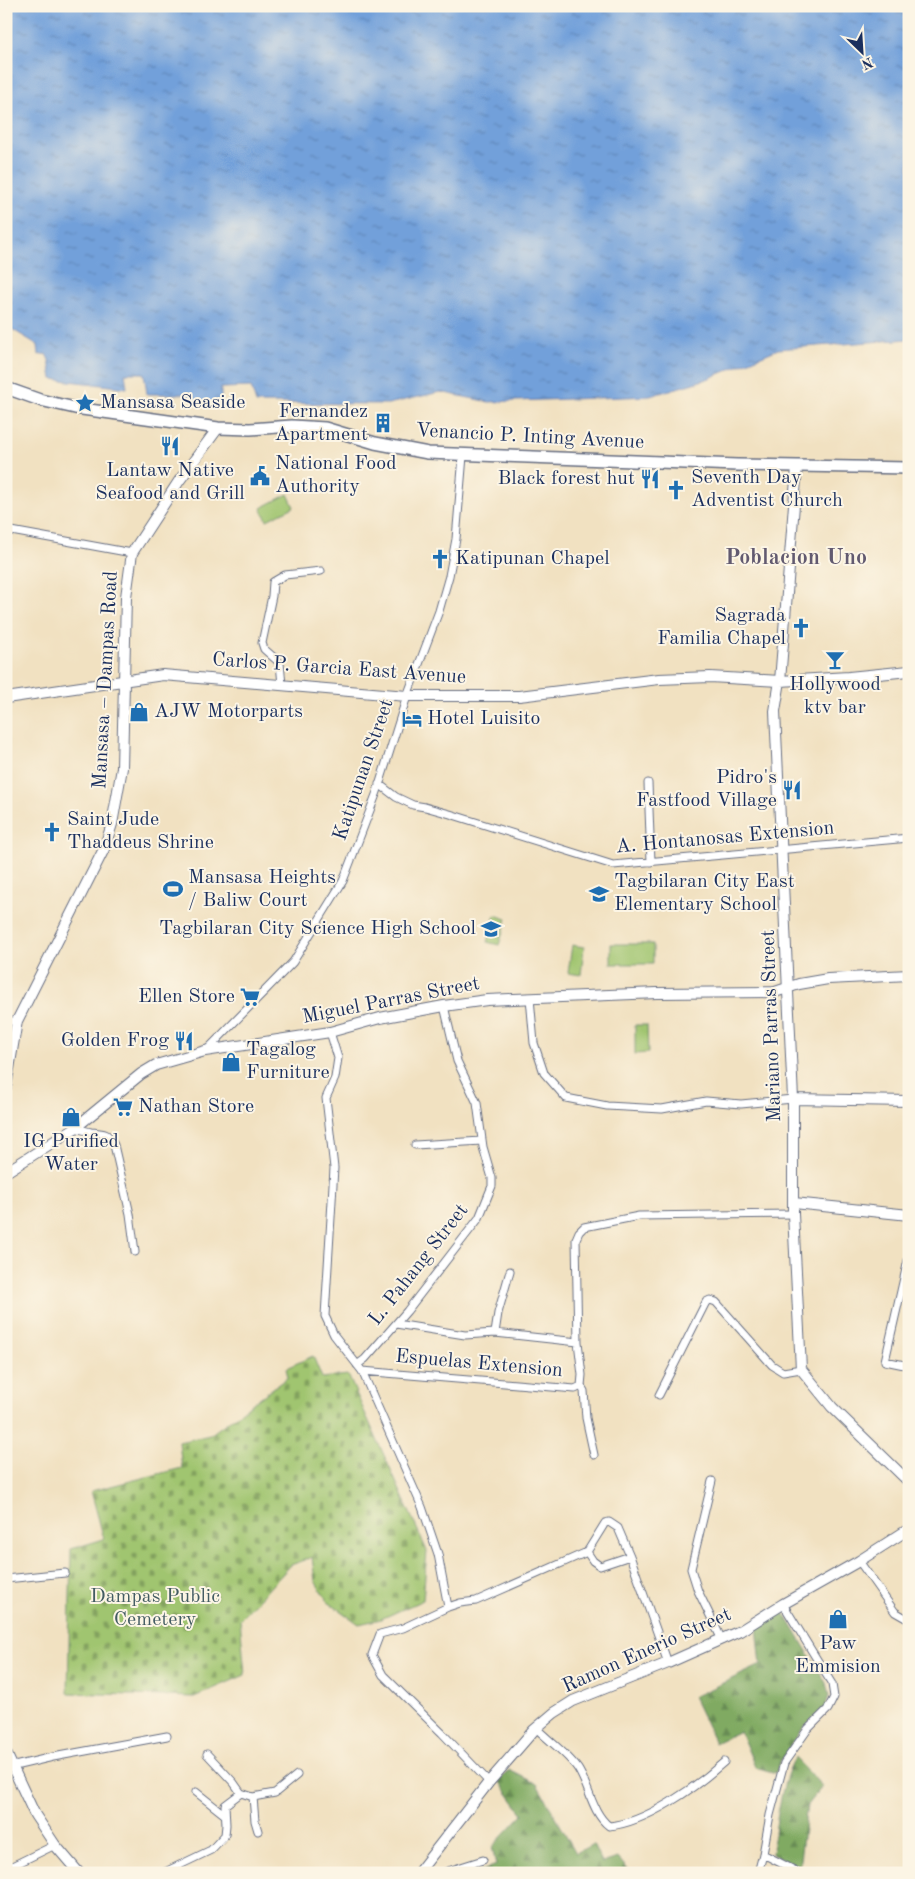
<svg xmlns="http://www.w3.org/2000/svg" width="915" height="1879" font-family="'Old Standard TT',serif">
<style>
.forest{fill:url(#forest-firs);stroke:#4e6c60}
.cemetery{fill:url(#cemetery-stones);stroke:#5e7a66}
.pitch{fill:#a0c56f;stroke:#5e7a66}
.water{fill:url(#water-ripples);stroke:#46689c}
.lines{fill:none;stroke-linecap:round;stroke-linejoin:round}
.street-casing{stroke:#666d81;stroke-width:9}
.secondary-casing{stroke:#666d81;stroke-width:12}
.primary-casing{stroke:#666d81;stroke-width:14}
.street{stroke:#fff;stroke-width:7}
.secondary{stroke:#fff;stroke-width:10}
.primary{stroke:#fff;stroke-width:11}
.labels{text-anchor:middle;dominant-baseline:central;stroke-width:4;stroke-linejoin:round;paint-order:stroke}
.poi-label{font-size:20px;fill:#1b2f5e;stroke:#fcf5e5;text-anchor:start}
.street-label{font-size:20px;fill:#1b2f5e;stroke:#fcf5e5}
.park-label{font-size:20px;fill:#435c63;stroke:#fcf5e5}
.quarter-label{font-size:22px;font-weight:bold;fill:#625a70;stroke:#fcf5e5}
</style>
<defs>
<pattern id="forest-firs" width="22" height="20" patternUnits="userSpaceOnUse" patternTransform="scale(1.25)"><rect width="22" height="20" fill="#80aa62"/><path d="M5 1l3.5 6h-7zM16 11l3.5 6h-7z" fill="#688b54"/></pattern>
<pattern id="cemetery-stones" width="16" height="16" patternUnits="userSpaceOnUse" patternTransform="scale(1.25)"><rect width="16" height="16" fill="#a0c56f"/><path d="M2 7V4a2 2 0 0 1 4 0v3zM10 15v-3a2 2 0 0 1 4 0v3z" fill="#82a05e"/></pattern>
<pattern id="water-ripples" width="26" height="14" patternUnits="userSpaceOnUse" patternTransform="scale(1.25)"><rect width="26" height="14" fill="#72a0da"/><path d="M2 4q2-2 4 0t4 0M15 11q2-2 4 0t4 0" fill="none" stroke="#5d83b4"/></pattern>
</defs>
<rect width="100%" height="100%" fill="#fcf5e5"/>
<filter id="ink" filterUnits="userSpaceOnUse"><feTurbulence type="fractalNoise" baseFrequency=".02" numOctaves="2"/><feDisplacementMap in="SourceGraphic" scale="10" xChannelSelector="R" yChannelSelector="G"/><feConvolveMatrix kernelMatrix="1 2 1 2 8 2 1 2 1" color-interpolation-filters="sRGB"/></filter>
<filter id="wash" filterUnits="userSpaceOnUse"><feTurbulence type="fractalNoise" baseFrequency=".0096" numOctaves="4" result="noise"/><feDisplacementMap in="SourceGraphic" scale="20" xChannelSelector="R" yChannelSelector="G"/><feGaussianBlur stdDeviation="1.12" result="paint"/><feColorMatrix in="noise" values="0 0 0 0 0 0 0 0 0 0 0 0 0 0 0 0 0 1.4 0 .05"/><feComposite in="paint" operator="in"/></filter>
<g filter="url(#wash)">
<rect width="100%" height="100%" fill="#f1e1c1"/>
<path class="forest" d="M783,1611L826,1683L829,1696L825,1707L803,1728L780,1761L776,1773L755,1767L740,1731L715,1743L693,1697L761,1665L757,1627Z
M795,1758L822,1786L807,1805L799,1868L772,1853C776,1827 781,1780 795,1758Z
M509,1770L537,1784L576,1853L593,1844L602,1863L618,1858L631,1873H477L496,1865L492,1847L523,1814L499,1781Z"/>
<path class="cemetery" d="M313,1356L322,1378L348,1375L427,1551L423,1600L381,1619L359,1624L328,1602L315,1581L312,1557L291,1565L240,1619L245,1675L194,1697L68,1693L71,1549L104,1539L91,1491L182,1468L179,1442L210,1435L288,1377L286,1368Z"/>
<path class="pitch" d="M288,494L294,507L267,520L261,508Z
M495,915L507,919L499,945L487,942Z
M611,944H653V964H611Z
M572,945L584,947L581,975L568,973Z
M635,1025H647L648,1053L635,1054Z"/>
<path class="water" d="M6,6H909V339L778,349L707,379L650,396L489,402L440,392L388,404L256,403L251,387L221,388V398L217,407L200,404L186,394H147L144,373H125L127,388L52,379L49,360L46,354L39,355L38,345L10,328L6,333Z"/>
</g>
<g filter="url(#ink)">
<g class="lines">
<defs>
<path id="street" d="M6,530L132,553
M282,685L280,663L264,649L262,643L272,596L273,582L285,575L321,571
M648,783L651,862
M379,784L396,797L413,805L425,807L450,814L613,865L909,838
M530,998L534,1043L544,1073L566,1098L607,1106L662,1109L706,1101L741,1104L793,1099
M6,1021H17
M330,1032L338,1058L335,1078L326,1098L334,1168L325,1316L334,1335L362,1371L422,1507L438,1554L448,1607L403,1628L380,1634L372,1655L383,1675L442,1733L489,1782
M206,1051L293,962L343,881L377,792L407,696L439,611L449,576L456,539L463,456
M75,1128C80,1129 86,1131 91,1132C105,1134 107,1131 114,1145L130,1214L135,1252
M415,1145L482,1141
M909,1256L885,1361L909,1366
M510,1271L498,1313L495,1333L578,1342
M396,1324L465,1335L495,1333
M357,1365L365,1359L407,1311L462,1240L479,1218L492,1186V1178L483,1147L477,1103L457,1061L444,1006
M362,1371L575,1389L581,1386L582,1375L578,1342L576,1239L579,1232L584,1227L639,1216L793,1214
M581,1386L584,1391L586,1418L594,1455
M659,1395L706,1302L710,1300L716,1302L772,1365L783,1372L801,1369
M712,1481L691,1569L698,1591L722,1640
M587,1552L605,1523L609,1522L618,1528L630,1556
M859,1561L895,1612L909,1620
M6,1579L65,1573
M448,1607L460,1603L476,1601L587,1552L593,1561L600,1566L630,1556L668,1663
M536,1728C548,1740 569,1755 578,1769C589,1786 592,1813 609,1826C646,1823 696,1787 724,1762
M207,1754L234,1783L241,1793L253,1797
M6,1768L53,1757L167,1736
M196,1792L225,1815
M258,1831L255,1821L253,1797L275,1793L297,1775
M763,1854L800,1873
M6,1869L55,1845
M163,1873L211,1850L225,1835L226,1825L225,1805L241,1793
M442,1873L483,1860
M758,1873L763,1854L770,1815L784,1763L808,1729L828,1709L834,1697L832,1684L783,1604"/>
<path id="secondary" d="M797,467L780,681L775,711L793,1099V1214L801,1369L832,1407L909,1482
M6,698L163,675L407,696H519L659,679L710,677L780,681L849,677L909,671
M6,1087L17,1021L104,849L112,824L122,768L126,597L132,553L179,481L218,428
M793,1099L909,1101
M6,1172L75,1128L141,1074L156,1065L205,1051L330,1032L380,1018L444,1006L487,1000L657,993L775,992L799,984L828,979L909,975
M794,1203L909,1215
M6,1753L35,1815L55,1845L79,1873
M418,1873L489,1782L534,1730L554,1713L573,1701L668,1663L740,1631L783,1604L859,1561L909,1529"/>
<path id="primary" d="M6,388L40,400L75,408L218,428L250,429L292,426L325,428L375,443L428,453L737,465L909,468"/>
</defs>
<use href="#street" class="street-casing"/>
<use href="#secondary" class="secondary-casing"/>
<use href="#primary" class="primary-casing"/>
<use href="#street" class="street"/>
<use href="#secondary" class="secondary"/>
<use href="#primary" class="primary"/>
</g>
</g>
<defs>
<symbol id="sight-bare" viewBox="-9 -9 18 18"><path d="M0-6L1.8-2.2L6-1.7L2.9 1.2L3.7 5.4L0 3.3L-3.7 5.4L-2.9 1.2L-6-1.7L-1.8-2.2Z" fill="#1f6fb2" stroke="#fcf5e5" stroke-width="2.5" paint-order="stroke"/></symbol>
<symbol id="building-bare" viewBox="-9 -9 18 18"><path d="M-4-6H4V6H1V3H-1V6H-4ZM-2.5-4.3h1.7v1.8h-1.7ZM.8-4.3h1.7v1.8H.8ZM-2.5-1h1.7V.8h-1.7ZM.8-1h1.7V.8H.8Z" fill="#1f6fb2" stroke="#fcf5e5" stroke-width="2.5" paint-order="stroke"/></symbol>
<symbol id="restaurant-bare" viewBox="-9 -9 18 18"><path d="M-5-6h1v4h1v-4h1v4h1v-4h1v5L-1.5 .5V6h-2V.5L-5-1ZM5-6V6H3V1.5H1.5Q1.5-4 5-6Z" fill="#1f6fb2" stroke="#fcf5e5" stroke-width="2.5" paint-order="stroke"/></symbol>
<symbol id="civic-bare" viewBox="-9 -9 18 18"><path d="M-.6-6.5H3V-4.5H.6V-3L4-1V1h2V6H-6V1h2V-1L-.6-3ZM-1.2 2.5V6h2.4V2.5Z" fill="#1f6fb2" stroke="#fcf5e5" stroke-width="2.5" paint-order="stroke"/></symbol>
<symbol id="church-bare" viewBox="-9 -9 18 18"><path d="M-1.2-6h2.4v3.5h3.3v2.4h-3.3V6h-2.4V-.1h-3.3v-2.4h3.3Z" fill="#1f6fb2" stroke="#fcf5e5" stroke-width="2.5" paint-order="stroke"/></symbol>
<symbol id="bar-bare" viewBox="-9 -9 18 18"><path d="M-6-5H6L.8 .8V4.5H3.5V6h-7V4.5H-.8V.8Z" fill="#1f6fb2" stroke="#fcf5e5" stroke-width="2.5" paint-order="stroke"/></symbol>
<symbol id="shop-bare" viewBox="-9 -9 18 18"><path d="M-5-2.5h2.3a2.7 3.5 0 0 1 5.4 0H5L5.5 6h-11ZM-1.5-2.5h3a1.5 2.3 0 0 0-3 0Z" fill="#1f6fb2" stroke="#fcf5e5" stroke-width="2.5" paint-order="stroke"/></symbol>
<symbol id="hotel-bare" viewBox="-9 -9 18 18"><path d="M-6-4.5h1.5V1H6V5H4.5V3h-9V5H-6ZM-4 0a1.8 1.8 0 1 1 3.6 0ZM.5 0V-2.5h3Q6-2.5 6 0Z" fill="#1f6fb2" stroke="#fcf5e5" stroke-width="2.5" paint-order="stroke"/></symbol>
<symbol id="stadium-bare" viewBox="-9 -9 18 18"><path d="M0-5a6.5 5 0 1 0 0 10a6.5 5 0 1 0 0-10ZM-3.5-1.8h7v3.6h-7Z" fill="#1f6fb2" stroke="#fcf5e5" stroke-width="2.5" paint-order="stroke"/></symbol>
<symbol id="school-bare" viewBox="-9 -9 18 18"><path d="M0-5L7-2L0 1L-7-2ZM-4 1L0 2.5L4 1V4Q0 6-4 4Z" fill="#1f6fb2" stroke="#fcf5e5" stroke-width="2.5" paint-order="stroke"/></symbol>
<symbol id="supermarket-bare" viewBox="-9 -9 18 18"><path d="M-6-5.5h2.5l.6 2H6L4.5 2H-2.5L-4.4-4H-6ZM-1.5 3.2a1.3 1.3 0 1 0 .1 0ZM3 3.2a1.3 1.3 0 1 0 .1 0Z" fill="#1f6fb2" stroke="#fcf5e5" stroke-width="2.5" paint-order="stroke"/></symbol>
</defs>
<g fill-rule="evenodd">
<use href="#sight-bare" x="71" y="389" width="28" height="28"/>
<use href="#building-bare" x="369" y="409" width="28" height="28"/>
<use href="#restaurant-bare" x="156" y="432" width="28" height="28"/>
<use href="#civic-bare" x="246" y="462" width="28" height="28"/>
<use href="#restaurant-bare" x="636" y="465" width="28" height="28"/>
<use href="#church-bare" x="662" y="476" width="28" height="28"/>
<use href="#church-bare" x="426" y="545" width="28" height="28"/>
<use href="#church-bare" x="787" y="614" width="28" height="28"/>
<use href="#bar-bare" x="821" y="646" width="28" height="28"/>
<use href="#shop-bare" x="125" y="698" width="28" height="28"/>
<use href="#hotel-bare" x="398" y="705" width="28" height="28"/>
<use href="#restaurant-bare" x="778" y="776" width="28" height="28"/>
<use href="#church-bare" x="38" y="818" width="28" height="28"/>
<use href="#stadium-bare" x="159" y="875" width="28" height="28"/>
<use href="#school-bare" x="585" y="880" width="28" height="28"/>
<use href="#school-bare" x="477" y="915" width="28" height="28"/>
<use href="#supermarket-bare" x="236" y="983" width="28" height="28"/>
<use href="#restaurant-bare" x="170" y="1027" width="28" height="28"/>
<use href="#shop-bare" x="217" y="1048" width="28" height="28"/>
<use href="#supermarket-bare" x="109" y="1093" width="28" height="28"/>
<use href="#shop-bare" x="57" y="1103" width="28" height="28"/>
<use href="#shop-bare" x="824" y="1605" width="28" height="28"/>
</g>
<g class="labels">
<g class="poi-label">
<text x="100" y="403">Mansasa Seaside</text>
<text x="368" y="412" text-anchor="end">Fernandez<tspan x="368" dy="23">Apartment</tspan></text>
<text x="275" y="464">National Food<tspan x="275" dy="23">Authority</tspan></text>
<text x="170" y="471" text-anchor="middle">Lantaw Native<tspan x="170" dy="23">Seafood and Grill</tspan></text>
<text x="691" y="478">Seventh Day<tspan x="691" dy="23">Adventist Church</tspan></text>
<text x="635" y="479" text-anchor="end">Black forest hut</text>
<text x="455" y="559">Katipunan Chapel</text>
<text x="786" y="616" text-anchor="end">Sagrada<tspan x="786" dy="23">Familia Chapel</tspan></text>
<text x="835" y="685" text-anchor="middle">Hollywood<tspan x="835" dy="23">ktv bar</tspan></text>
<text x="154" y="712">AJW Motorparts</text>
<text x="427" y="719">Hotel Luisito</text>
<text x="777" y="778" text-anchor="end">Pidro's<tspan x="777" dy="23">Fastfood Village</tspan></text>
<text x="67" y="820">Saint Jude<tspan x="67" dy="23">Thaddeus Shrine</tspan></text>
<text x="188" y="878">Mansasa Heights<tspan x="188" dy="23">/ Baliw Court</tspan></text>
<text x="614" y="882">Tagbilaran City East<tspan x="614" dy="23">Elementary School</tspan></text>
<text x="476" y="929" text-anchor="end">Tagbilaran City Science High School</text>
<text x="235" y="997" text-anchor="end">Ellen Store</text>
<text x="169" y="1041" text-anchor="end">Golden Frog</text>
<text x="246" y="1050">Tagalog<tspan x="246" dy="23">Furniture</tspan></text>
<text x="138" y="1107">Nathan Store</text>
<text x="71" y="1142" text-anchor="middle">IG Purified<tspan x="71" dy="23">Water</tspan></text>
<text x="838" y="1644" text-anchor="middle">Paw<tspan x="838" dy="23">Emmision</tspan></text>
</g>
<g class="street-label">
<text transform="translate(530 437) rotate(3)">Venancio P. Inting Avenue</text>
<text transform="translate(339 669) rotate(4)">Carlos P. Garcia East Avenue</text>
<text transform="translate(106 680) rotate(-87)">Mansasa – Dampas Road</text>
<text transform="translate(364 770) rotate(-71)">Katipunan Street</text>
<text transform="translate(725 838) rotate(-5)">A. Hontanosas Extension</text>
<text transform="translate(391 1001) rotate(-11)">Miguel Parras Street</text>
<text transform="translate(772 1026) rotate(-92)">Mariano Parras Street</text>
<text transform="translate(419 1265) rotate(-52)">L. Pahang Street</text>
<text transform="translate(479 1364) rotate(5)">Espuelas Extension</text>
<text transform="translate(647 1651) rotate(-24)">Ramon Enerio Street</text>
</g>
<g class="park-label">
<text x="155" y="1597">Dampas Public<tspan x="155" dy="23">Cemetery</tspan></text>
</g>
<g class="quarter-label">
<text x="796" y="558">Poblacion Uno</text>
</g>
</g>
<rect width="915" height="1879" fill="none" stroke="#fcf5e5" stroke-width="25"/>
<g transform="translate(862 52) rotate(155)" stroke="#fcf5e5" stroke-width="4" paint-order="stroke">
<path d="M0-4L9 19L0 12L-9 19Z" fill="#1b2f5e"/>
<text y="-8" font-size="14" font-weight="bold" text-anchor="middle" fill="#1b2f5e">N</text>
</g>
</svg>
